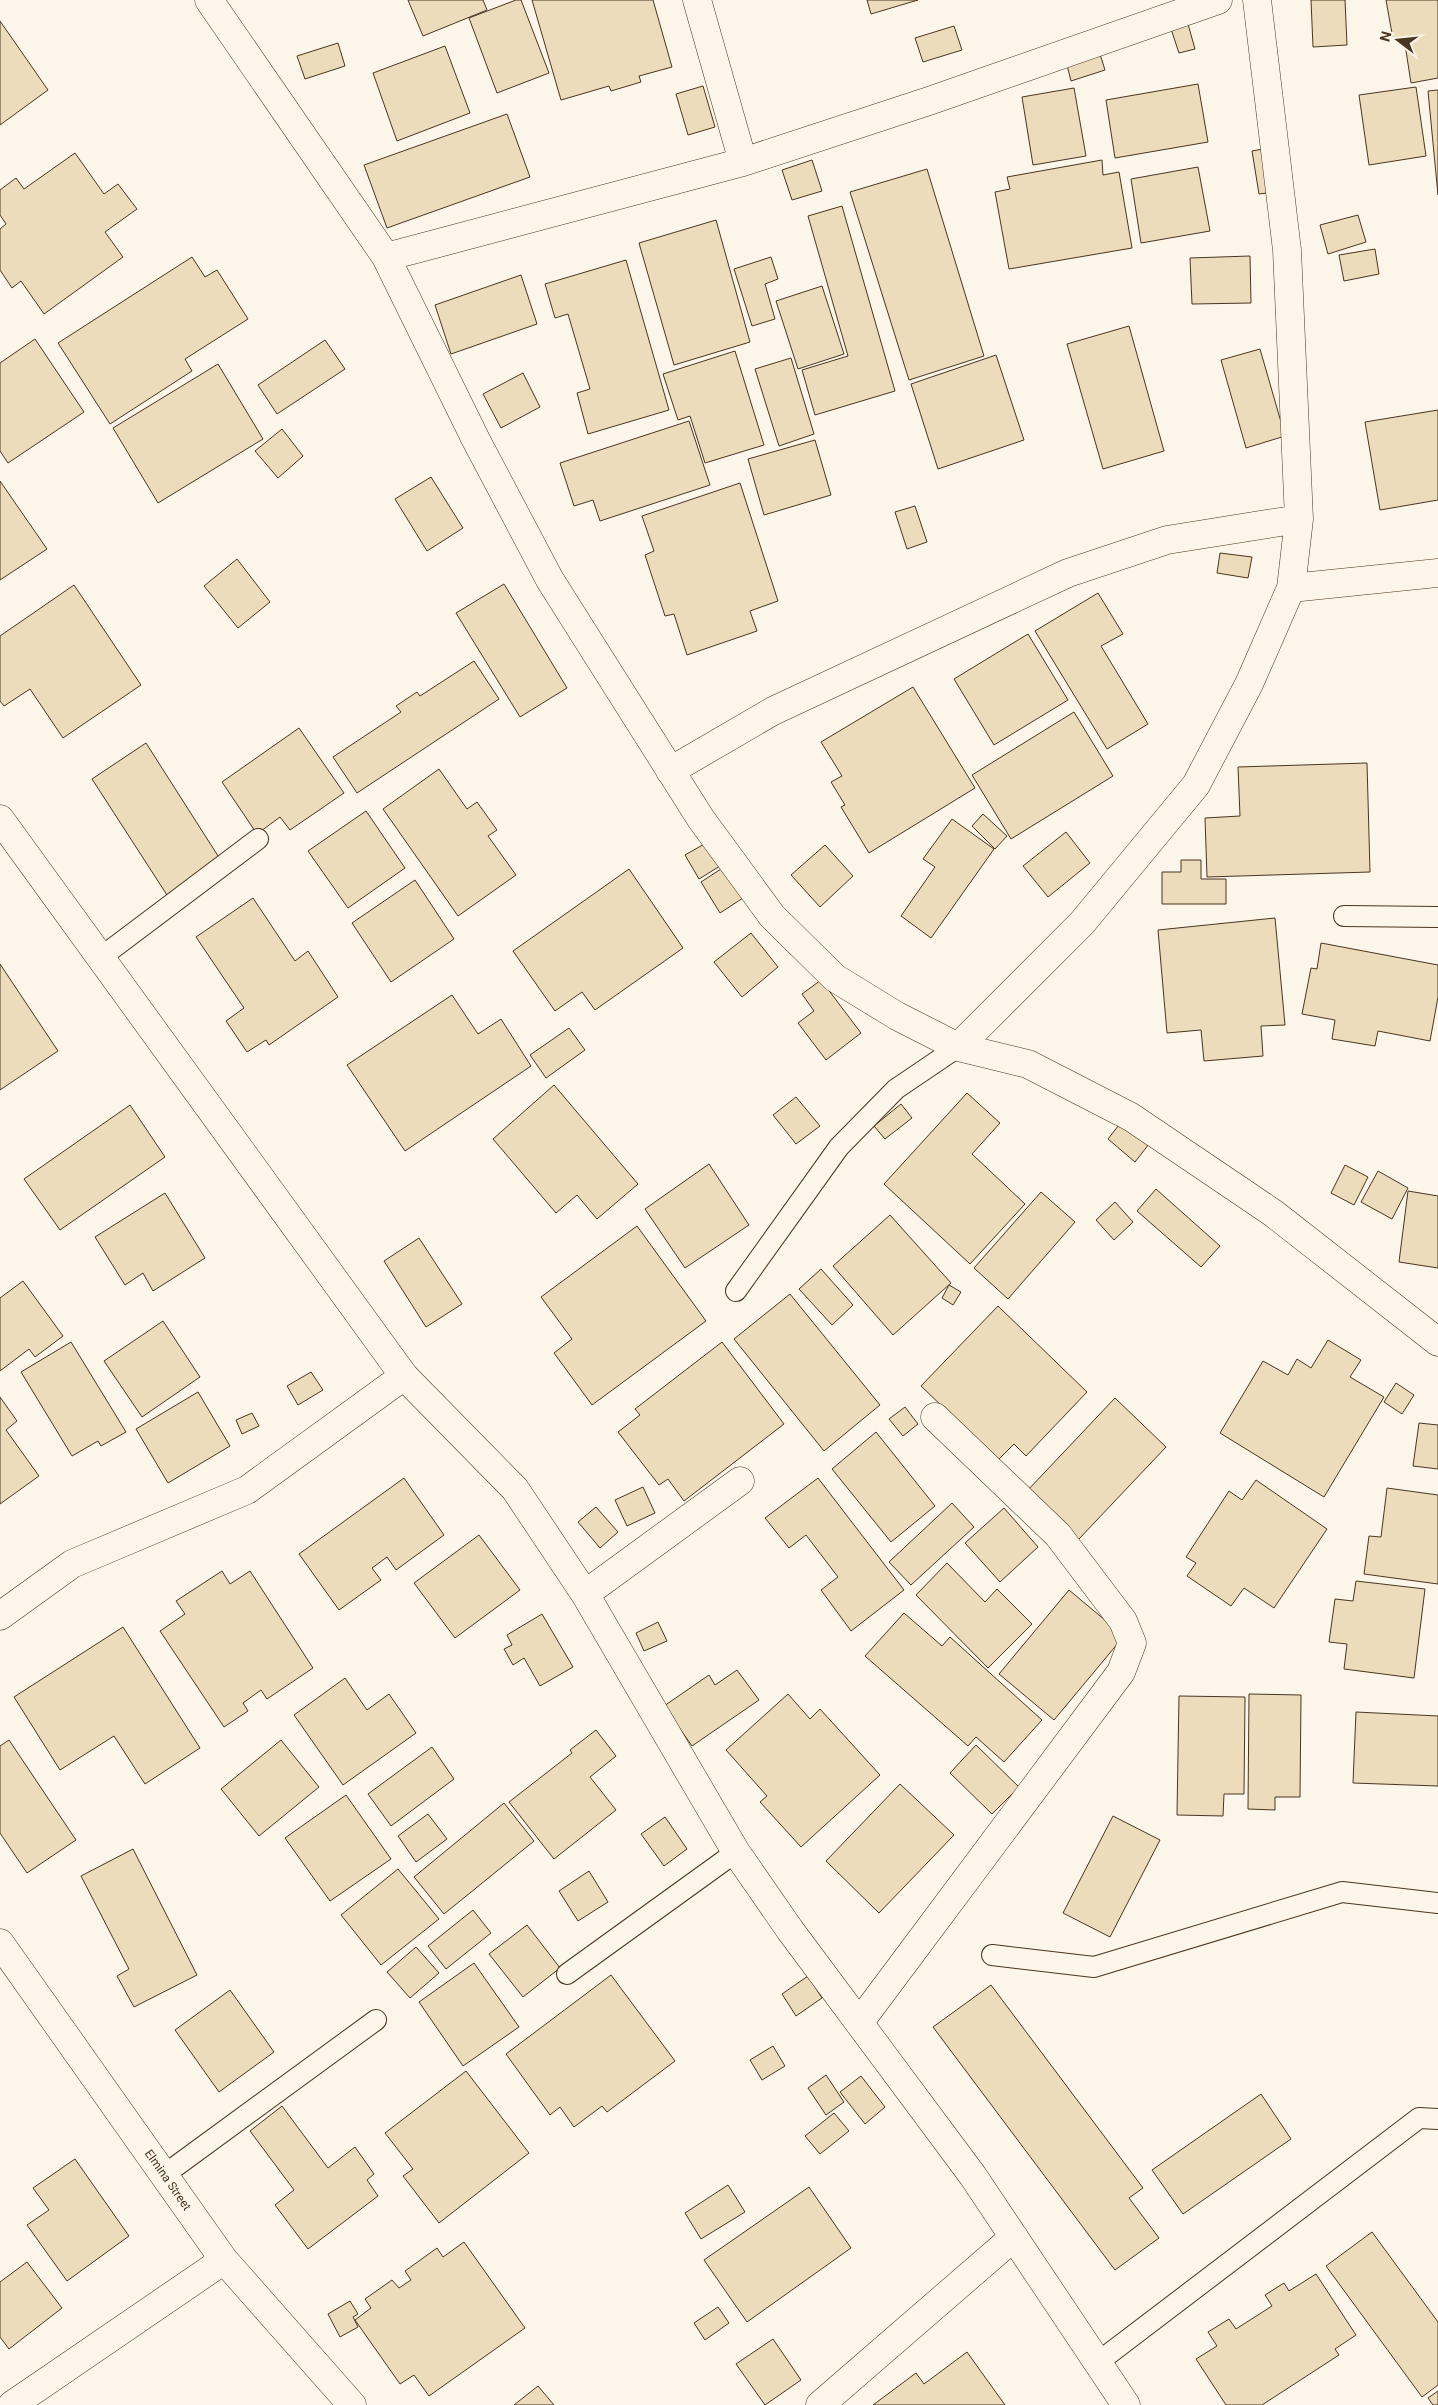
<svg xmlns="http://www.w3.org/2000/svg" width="1438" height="2405" font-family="Roboto,sans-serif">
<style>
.building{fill:#ecdcbc;stroke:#4a3520}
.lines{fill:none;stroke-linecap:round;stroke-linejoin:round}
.service-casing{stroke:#4a3520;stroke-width:22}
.minor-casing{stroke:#4a3520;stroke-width:29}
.service{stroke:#fbf6e9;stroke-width:20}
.minor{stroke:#fbf6e9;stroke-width:28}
.labels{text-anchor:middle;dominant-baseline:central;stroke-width:4;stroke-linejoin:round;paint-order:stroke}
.street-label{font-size:12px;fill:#4a3520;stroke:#fbf6e9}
</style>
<rect width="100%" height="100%" fill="#fbf6e9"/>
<path class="building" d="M408,0H483L487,10L423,36Z
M516,0H521L549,73L497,93L469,18Z
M532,0H653L672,67L639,76L641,82L611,91L609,86L561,100Z
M867,0H918L871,14Z
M1311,0H1345L1347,45L1313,47Z
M1386,0H1438V78L1411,83L1404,38L1393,39Z
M0,21L48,90L0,125Z
M1188,24L1195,49L1179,53L1171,29Z
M954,26L962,50L923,62L915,38Z
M338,43L345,66L305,79L297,56Z
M445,46L470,113L397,141L373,73Z
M1099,51L1105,70L1071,81L1066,61Z
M1198,84L1208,142L1115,158L1106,100Z
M703,86L715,127L688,135L676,94Z
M1416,87L1426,156L1369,165L1359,95Z
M1074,88L1086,156L1033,165L1022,97Z
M1438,90V195L1428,91Z
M507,114L530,177L387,228L364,165Z
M1268,148L1275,192L1259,194L1252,151Z
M75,153L104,194L118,184L137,209L105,232L123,257L44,314L21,281L12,288L0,270V229L6,224L0,215V190L16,178L24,189Z
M812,160L822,191L792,200L782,170Z
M1102,160L1103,175L1119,172L1132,248L1009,269L995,192L1010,189L1007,177Z
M1198,167L1210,231L1141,243L1131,179Z
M927,169L984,356L909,380L850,192Z
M842,206L895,391L815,415L802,370L848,356L808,216Z
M1358,215L1366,242L1328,254L1320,225Z
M716,220L750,342L674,365L639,243Z
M1375,249L1379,274L1344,281L1339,255Z
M1250,256L1251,303L1192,304L1190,258Z
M192,257L205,277L217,270L248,319L185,359L192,371L110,424L58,343Z
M771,257L778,279L765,284L775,319L752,326L734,269Z
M626,260L669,410L588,434L577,393L590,389L568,314L555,318L545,284Z
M521,275L537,324L451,354L435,305Z
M822,286L844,354L798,369L776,301Z
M1129,326L1164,451L1103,469L1067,344Z
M35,339L84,412L8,463L0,451V363Z
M325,340L345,369L277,414L258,385Z
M1260,349L1285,436L1246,448L1221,360Z
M735,351L764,445L705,463L690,416L678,420L663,374Z
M996,355L1024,440L938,469L911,384Z
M791,358L814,434L779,446L755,369Z
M218,364L263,439L158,503L113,428Z
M523,373L540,407L501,428L483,394Z
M1438,410V500L1380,510L1365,422Z
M689,421L710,485L600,521L593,500L574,506L560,463Z
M282,429L303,456L278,478L255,451Z
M815,440L831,495L764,515L748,459Z
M431,477L463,528L427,551L395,499Z
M0,481L47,549L0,580Z
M740,483L778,601L750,611L757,631L687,655L674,614L665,616L645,555L654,551L642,516Z
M915,506L927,542L907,549L895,512Z
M1220,553L1252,557L1248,578L1217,573Z
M237,559L270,602L238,628L204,586Z
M504,584L567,688L520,717L456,613Z
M74,585L141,685L63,738L30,689L4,706L0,701V636Z
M1098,593L1123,634L1101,646L1148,724L1107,749L1035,631Z
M1028,634L1068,700L994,745L954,679Z
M474,661L499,699L357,793L333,757L401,712L396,706L417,692L420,696Z
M913,687L975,788L869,853L841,807L845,805L831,782L842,776L821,742Z
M1074,712L1113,776L1011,839L972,775Z
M299,728L344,793L290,830L280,817L257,834L222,782Z
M146,743L220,859L167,895L92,779Z
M1367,763L1370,872L1207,877L1205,818L1240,816L1238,767Z
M439,769L467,809L477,802L497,830L488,836L516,875L458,916L383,809Z
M366,811L405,868L348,908L308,851Z
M983,814L1007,836L995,849L972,826Z
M952,819L994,849L931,938L901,916L935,867L923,859Z
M1066,832L1090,863L1048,897L1023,866Z
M706,843L720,866L699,879L685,855Z
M825,845L853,876L820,907L791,875Z
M1181,860H1201V879H1226V904H1162V872H1181Z
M724,867L743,898L720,913L701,882Z
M629,869L683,948L595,1010L582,992L555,1011L513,951Z
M415,880L454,939L391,982L352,923Z
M253,898L295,961L308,951L338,997L269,1045L266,1040L247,1052L226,1021L244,1008L196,937Z
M1275,918L1285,1025L1261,1026L1263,1056L1204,1061L1201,1030L1167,1033L1158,930Z
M751,933L778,967L742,997L714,962Z
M1321,943L1438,965V997L1430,1041L1378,1031L1375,1046L1332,1039L1335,1020L1302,1014L1311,968L1317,969Z
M0,964L58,1051L0,1090Z
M821,980L861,1033L826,1060L798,1023L814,1011L802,994Z
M452,995L478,1034L501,1019L531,1066L405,1151L347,1065Z
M569,1028L585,1050L546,1078L530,1055Z
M554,1085L638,1184L597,1219L577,1195L556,1213L493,1139Z
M967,1093L1000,1123L972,1154L1025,1204L970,1264L884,1184Z
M796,1097L820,1126L796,1144L773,1115Z
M901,1104L912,1118L885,1139L874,1126Z
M130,1105L165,1157L60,1230L24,1179Z
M1122,1121L1149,1144L1135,1162L1108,1139Z
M709,1164L749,1225L685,1268L645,1209Z
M1345,1165L1368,1177L1354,1205L1331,1193Z
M1378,1171L1408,1188L1392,1219L1361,1202Z
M1156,1189L1220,1246L1201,1267L1137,1211Z
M1408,1191L1438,1196V1268L1399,1262Z
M1041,1192L1075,1222L1008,1299L974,1268Z
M165,1193L205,1258L153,1291L143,1273L125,1285L95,1237Z
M1115,1202L1133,1222L1114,1240L1096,1220Z
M890,1215L951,1283L893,1335L833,1266Z
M637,1226L706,1321L592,1405L554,1353L572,1339L541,1297Z
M419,1238L462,1304L426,1327L384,1261Z
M821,1269L853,1305L832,1325L799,1289Z
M23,1281L63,1336L35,1357L29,1349L0,1371V1298Z
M949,1285L961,1292L953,1305L942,1298Z
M790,1294L880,1405L824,1451L734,1339Z
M998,1306L1087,1392L1026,1456L1014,1444L998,1460L921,1386Z
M163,1321L200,1377L142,1417L104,1361Z
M1328,1340L1361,1360L1350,1377L1384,1397L1324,1497L1220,1433L1263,1361L1288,1375L1297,1359L1311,1368Z
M71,1342L126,1432L101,1446L98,1441L72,1456L21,1372Z
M722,1342L784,1424L684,1501L668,1479L659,1485L618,1432L640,1415L635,1409Z
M311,1372L323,1390L298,1405L287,1386Z
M1396,1383L1414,1395L1402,1414L1384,1402Z
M198,1392L230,1446L168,1483L136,1429Z
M0,1397L17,1421L6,1430L39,1476L0,1504Z
M1115,1398L1166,1447L1078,1540L1027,1491Z
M905,1407L918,1424L903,1436L889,1419Z
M252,1413L259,1426L242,1434L236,1420Z
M1419,1423L1438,1425V1469L1413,1466Z
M876,1432L935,1506L891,1542L832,1469Z
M404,1478L444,1535L396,1570L387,1557L372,1568L381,1580L339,1610L299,1554Z
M818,1478L904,1590L851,1631L821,1590L838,1577L806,1535L789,1548L765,1518Z
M1256,1480L1327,1529L1274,1608L1244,1588L1231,1606L1187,1576L1196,1563L1186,1557L1229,1491L1242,1500Z
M643,1487L655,1513L627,1526L615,1500Z
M1387,1488L1438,1495V1584L1364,1574L1369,1536L1381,1537Z
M952,1503L974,1527L911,1585L889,1562Z
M596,1507L618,1532L600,1548L578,1522Z
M1004,1508L1038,1547L1000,1582L965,1543Z
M479,1535L520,1590L455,1638L414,1583Z
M947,1563L985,1602L997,1589L1032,1624L988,1668L916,1595Z
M222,1571L230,1584L250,1571L313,1668L267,1699L261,1690L243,1703L248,1711L224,1727L160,1631L185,1614L176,1601Z
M1356,1581L1425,1589L1414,1678L1344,1669L1347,1644L1329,1642L1335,1599L1353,1601Z
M1069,1590L1124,1636L1054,1720L999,1674Z
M904,1613L942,1646L950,1637L1042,1720L1004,1762L976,1737L968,1746L865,1656Z
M542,1614L573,1667L540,1686L524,1658L513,1665L504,1649L512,1645L507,1635Z
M658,1622L667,1641L644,1651L636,1633Z
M123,1627L200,1748L145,1784L114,1736L60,1770L14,1697Z
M737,1670L759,1700L692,1746L664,1706L709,1675L715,1685Z
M345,1678L367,1710L389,1694L416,1733L343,1785L294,1715Z
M788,1694L810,1719L820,1709L880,1775L801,1847L760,1802L767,1796L726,1750Z
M1249,1694L1301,1695L1300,1797H1275V1810L1248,1809Z
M1179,1696L1245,1697L1244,1794H1224L1223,1816L1177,1815Z
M1356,1712L1438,1716V1786L1353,1783Z
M596,1730L616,1756L590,1777L616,1810L554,1859L509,1802L572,1753L570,1750Z
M9,1740L76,1840L27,1873L0,1833V1746Z
M281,1740L319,1787L259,1836L221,1789Z
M976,1745L1019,1787L992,1814L950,1773Z
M432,1747L454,1779L391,1826L368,1794Z
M900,1784L954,1835L879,1913L826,1861Z
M346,1795L391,1859L330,1901L285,1838Z
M504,1803L534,1841L444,1914L414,1877Z
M428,1814L447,1839L416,1862L398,1836Z
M1113,1816L1160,1840L1110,1937L1063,1913Z
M665,1817L687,1849L664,1866L641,1834Z
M133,1849L197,1975L134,2007L117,1976L129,1969L81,1876Z
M398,1869L439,1919L381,1965L341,1915Z
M589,1871L608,1902L578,1921L559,1891Z
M473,1910L491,1933L446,1969L428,1946Z
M527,1925L560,1968L523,1997L489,1954Z
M416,1947L439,1973L410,1998L387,1972Z
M474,1963L519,2027L463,2066L419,2002Z
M611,1975L675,2061L607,2112L602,2106L574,2127L560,2107L550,2115L506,2054Z
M808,1976L822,1998L796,2016L782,1994Z
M991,1985L1143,2188L1129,2198L1159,2238L1115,2270L933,2027Z
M230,1990L274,2052L219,2092L175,2030Z
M773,2046L785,2066L762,2080L750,2060Z
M466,2071L529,2153L439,2223L403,2176L413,2169L385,2133Z
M826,2075L844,2102L826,2115L808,2088Z
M861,2076L885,2107L865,2124L840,2092Z
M1261,2094L1291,2139L1183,2214L1152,2170Z
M282,2106L328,2168L355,2147L374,2174L367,2180L378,2196L308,2249L275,2205L294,2190L250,2131Z
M834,2113L849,2131L820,2154L805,2136Z
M75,2159L129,2236L67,2281L27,2225L49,2210L33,2188Z
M728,2185L745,2212L701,2239L685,2213Z
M809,2187L851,2248L747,2322L704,2260Z
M1372,2232L1438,2322V2385L1422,2397L1326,2266Z
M464,2242L525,2328L429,2396L414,2375L400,2384L355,2320L371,2308L365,2299L392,2280L399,2288L411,2280L405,2271L437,2248L443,2257Z
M27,2262L62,2308L9,2349L0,2337V2282Z
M1316,2274L1356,2335L1335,2349L1339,2355L1262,2405H1226L1196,2359L1217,2346L1208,2332L1229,2319L1236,2329L1272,2306L1265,2295L1284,2283L1289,2291Z
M350,2301L358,2314L353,2317L358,2327L340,2337L328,2314Z
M718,2307L729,2323L705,2340L694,2323Z
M773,2339L801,2380L765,2405L736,2364Z
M967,2352L1005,2405H873L916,2373L924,2384Z
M538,2386L554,2405H514Z
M1438,2391V2405H1433L1428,2398Z"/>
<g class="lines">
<defs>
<path id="service" d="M1344,916L1438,917
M100,958L258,839
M736,1291L839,1147L896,1089L958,1047
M992,1955L1094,1967L1342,1892L1438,1903
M567,1974L736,1852
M164,2175L376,2020
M1097,2363L1419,2118L1438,2119"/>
<path id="minor" d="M209,0L386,257L476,440L550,580L701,819L772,916L835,978L897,1016L958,1047L1028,1064L1131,1117L1273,1213L1438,1342
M697,0L743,162
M1257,0L1287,250L1299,519L1291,588L1438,573
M386,257L743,162L929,101L1218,0
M670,771L773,711L1068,573L1167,540L1299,519
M0,819L404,1376L515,1489L585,1594L736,1852L790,1930L973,2176L1126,2405
M958,1047L1082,923L1196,785L1249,684L1291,588
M585,1594L740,1481
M0,1616L72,1564L247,1490L404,1376
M0,1943L224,2260L352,2405
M859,2023L1121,1672L1132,1643L1123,1621L1058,1535L935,1417
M12,2405L224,2260
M820,2405L1014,2237"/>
</defs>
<use href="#service" class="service-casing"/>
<use href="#minor" class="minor-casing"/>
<use href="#service" class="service"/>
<use href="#minor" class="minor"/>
</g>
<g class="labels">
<g class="street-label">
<text transform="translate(168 2180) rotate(55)">Elmina Street</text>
</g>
</g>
<g transform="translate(1398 40) rotate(286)" stroke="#fbf6e9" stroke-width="4" paint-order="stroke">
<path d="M0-4L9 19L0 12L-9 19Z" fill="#4a3520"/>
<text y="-8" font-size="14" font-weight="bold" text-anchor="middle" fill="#4a3520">N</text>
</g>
</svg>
